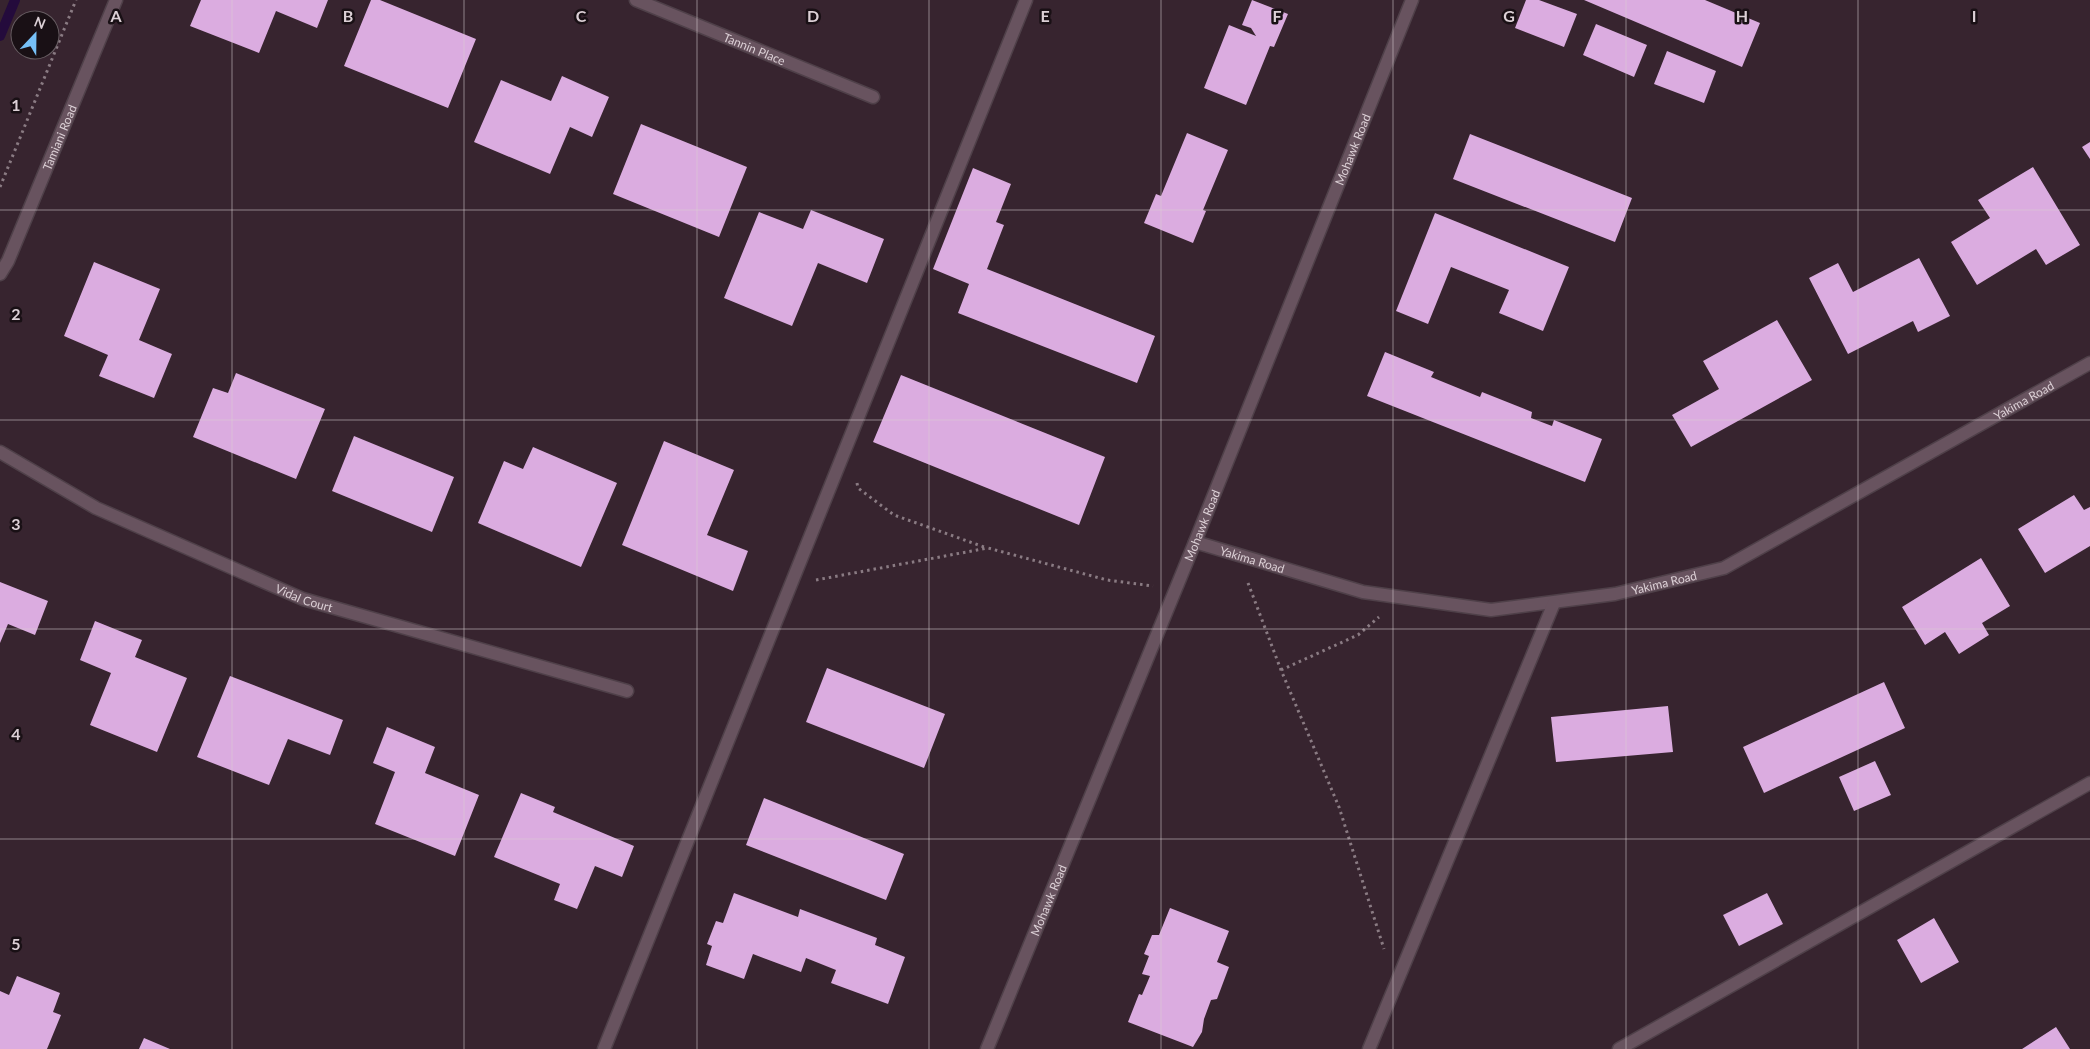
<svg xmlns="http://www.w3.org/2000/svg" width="2090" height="1049" font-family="Lato,sans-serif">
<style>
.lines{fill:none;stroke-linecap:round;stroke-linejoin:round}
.stream{stroke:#240b3c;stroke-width:10}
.building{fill:#dbace0}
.minor-casing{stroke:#4f4049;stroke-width:15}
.path{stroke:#8a7b83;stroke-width:3;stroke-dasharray:2.5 4;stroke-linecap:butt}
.minor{stroke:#68535f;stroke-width:12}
.grid{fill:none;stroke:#dcd0d6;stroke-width:1;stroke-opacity:0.55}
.labels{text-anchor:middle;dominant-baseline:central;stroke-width:5;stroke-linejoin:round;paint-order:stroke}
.street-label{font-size:12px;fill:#dcd0d6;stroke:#191015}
.grid-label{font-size:16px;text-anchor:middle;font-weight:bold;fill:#dcd0d6;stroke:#191015;stroke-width:5;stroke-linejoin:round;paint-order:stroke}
</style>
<rect width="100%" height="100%" fill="#37242f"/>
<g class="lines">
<path class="stream" d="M0,36L15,0"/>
</g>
<path class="building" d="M201,0H328L317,28L276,11L259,53L190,26Z
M371,0H380L476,39L448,108L344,66Z
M1252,0L1288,14L1274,47L1270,46L1246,105L1204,88L1229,25L1256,36L1251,28L1242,25Z
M1526,0H1539L1577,14L1564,47L1515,28Z
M1584,0H1705L1760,23L1742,67Z
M1596,24L1647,45L1634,77L1583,55Z
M1667,51L1716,71L1704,103L1654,84Z
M562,76L609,97L592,137L570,127L550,174L474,142L501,80L551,101Z
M641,124L747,167L719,237L613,194Z
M1187,133L1228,150L1203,210L1206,211L1193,243L1144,223L1156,194L1161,196Z
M1470,134L1632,198L1615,242L1453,179Z
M2090,142V159L2082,147Z
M2033,167L2080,245L2046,265L2036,249L1977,285L1951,242L1990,218L1978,200Z
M973,168L1011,184L996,222L1004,225L987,269L1155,336L1137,383L958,313L969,284L933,269Z
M811,210L884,239L867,283L818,263L792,326L724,298L759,212L803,229Z
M1435,213L1569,267L1543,331L1499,313L1509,290L1451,267L1428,324L1396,311Z
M1919,258L1950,316L1918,332L1913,321L1848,354L1809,278L1838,263L1853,292Z
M94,262L160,289L139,340L172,354L154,398L99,376L108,355L64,336Z
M1777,320L1812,380L1691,447L1672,415L1719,389L1703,361Z
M1385,352L1434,372L1431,377L1480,397L1482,392L1532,412L1531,418L1552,426L1554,420L1602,439L1585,482L1367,396Z
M236,373L325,409L296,479L193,437L213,388L228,393Z
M901,375L1105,457L1079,525L873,442Z
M354,436L454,477L432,532L332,491Z
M664,441L734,470L707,535L748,551L733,591L622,545Z
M533,447L617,483L581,567L478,523L504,461L523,469Z
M2074,495L2084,510L2090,507V546L2045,573L2018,529Z
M1981,558L2010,606L1982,623L1989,635L1959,654L1945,632L1925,645L1902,607Z
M0,582L48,601L35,635L8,624L0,643Z
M95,621L142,640L135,657L187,678L157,752L90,725L111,673L80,660Z
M827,668L945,714L924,768L806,722Z
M230,676L343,720L330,755L288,739L269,785L197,757Z
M1884,682L1905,728L1764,793L1743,747Z
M1668,706L1673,752L1556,762L1551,717Z
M387,727L435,747L425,773L479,795L455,856L375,824L395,772L373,763Z
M1875,761L1891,795L1854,811L1839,777Z
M521,793L555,807L553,812L634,846L622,877L595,866L577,909L554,900L560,884L494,857Z
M764,798L904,854L886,900L746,845Z
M734,893L798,917L800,909L877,938L875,945L905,957L888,1004L831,983L836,970L806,958L801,972L753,954L744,979L706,965L712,946L707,944L716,921L723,923Z
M1767,893L1783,924L1739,946L1723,915Z
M1170,908L1229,931L1217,962L1229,967L1217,999L1211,1000L1204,1019L1202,1032L1193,1047L1128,1022L1139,994L1142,995L1150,976L1142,974L1149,956L1144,954L1152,935H1159Z
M1934,918L1959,962L1921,983L1897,940Z
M17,976L60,993L53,1012L61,1015L47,1049H0V991L9,995Z
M2056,1027L2070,1049H2022Z
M144,1038L170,1049H139Z"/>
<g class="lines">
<defs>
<g id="minor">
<path id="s1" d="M636,0L873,97"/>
<path id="s2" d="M0,274L8,261L116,0"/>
<path id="s3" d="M0,452L96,508L303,599L627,691"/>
<path id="s4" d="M1195,542L1363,592L1491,610L1615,594L1724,568L2090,363"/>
<path d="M604,1049L1026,0"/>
<path id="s5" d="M987,1049L1195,542L1412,0"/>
<path d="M1369,1049L1554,603"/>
<path d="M1619,1049L2090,783"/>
</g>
</defs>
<use href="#minor" class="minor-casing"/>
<path class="path" d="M0,187L76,0
M857,483L858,488L894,515L987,548
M816,580L988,548L1107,580L1153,586
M1248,583L1281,670L1339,807L1384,949
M1281,670L1358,635L1379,617"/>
<use href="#minor" class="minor"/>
</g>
<path class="grid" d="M232,0V1049M464,0V1049M697,0V1049M929,0V1049M1161,0V1049M1393,0V1049M1626,0V1049M1858,0V1049M0,210H2090M0,420H2090M0,629H2090M0,839H2090"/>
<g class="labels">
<g class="street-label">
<text stroke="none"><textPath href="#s1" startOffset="128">Tannin Place</textPath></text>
<text stroke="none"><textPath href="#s2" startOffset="149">Tamiani Road</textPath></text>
<text stroke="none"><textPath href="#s5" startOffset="971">Mohawk Road</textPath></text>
<text stroke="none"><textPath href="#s4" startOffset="885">Yakima Road</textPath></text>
<text stroke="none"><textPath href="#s5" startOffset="566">Mohawk Road</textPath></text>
<text stroke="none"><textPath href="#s4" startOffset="60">Yakima Road</textPath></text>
<text stroke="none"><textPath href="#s4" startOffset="480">Yakima Road</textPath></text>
<text stroke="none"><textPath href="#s3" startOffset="338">Vidal Court</textPath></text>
<text stroke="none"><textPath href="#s5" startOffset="161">Mohawk Road</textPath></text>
</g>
</g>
<g class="grid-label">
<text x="116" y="22">A</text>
<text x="348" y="22">B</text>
<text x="581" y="22">C</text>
<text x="813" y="22">D</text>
<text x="1045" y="22">E</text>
<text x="1277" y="22">F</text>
<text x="1509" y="22">G</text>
<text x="1742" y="22">H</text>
<text x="1974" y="22">I</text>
<text x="16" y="111">1</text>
<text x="16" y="320">2</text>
<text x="16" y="530">3</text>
<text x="16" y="740">4</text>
<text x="16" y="950">5</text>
</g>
<g transform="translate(35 35) rotate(22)"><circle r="24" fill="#191015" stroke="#675d62"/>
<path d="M0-4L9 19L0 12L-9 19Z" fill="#76c0f7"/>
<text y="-8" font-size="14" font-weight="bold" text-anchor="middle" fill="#dcd0d6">N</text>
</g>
</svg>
